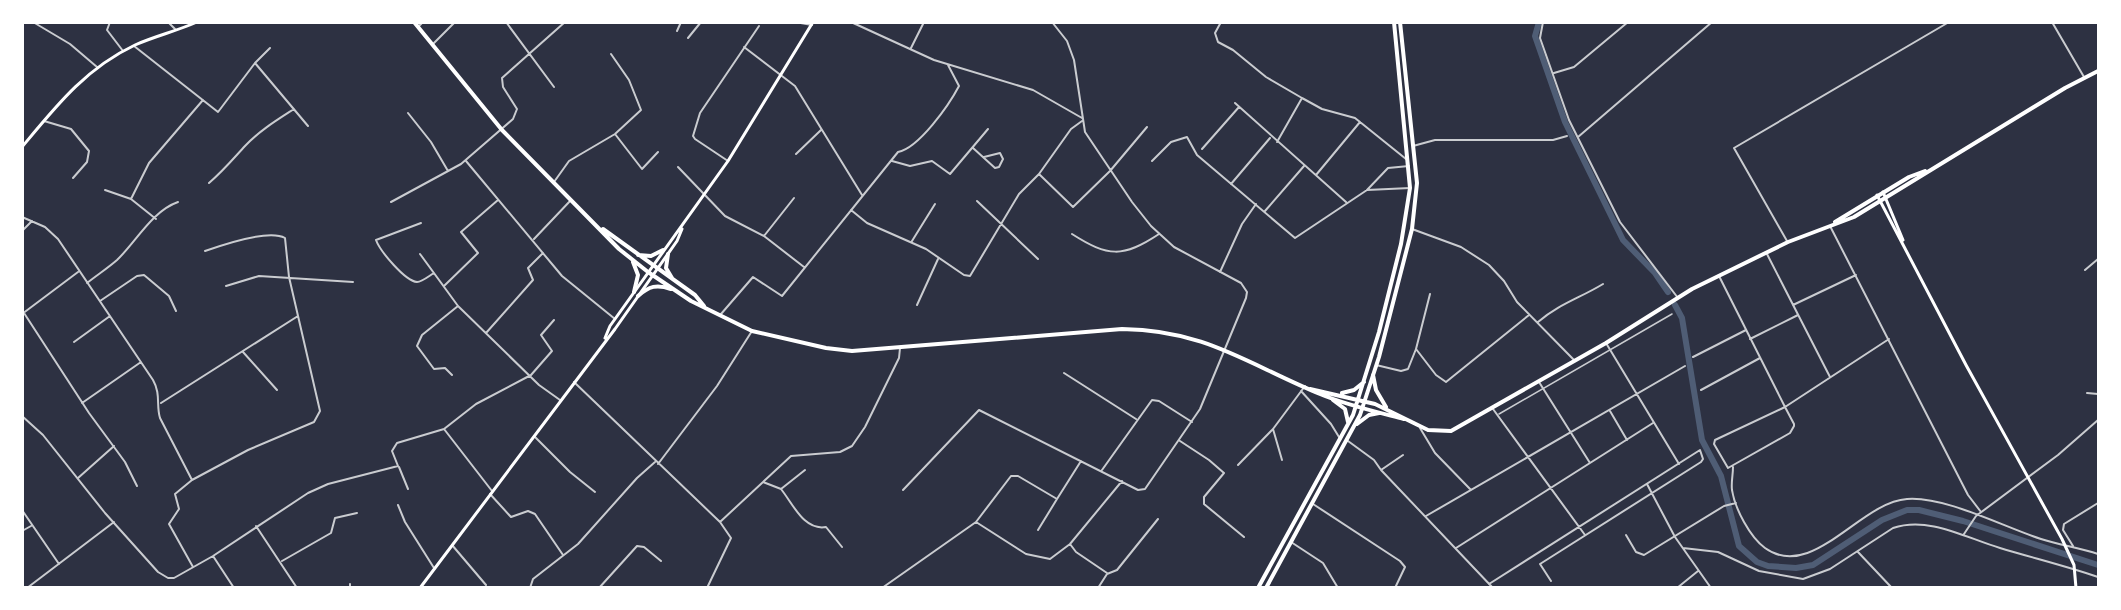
<svg xmlns="http://www.w3.org/2000/svg" width="2121" height="610" font-family="Roboto,sans-serif">
<style>
.lines{fill:none;stroke-linecap:round;stroke-linejoin:round}
.canal{stroke:#4f5d75;stroke-width:6}
.service{stroke:#caccd0;stroke-width:1.5}
.minor{stroke:#caccd0;stroke-width:2}
.secondary{stroke:#fff;stroke-width:3}
.primary{stroke:#fff;stroke-width:4}
</style>
<rect width="100%" height="100%" fill="#2d3142"/>
<g class="lines">
<path class="canal" d="M1539,22L1535,36L1565,122L1623,240L1655,273L1668,292
M1675,305L1682,318L1702,440L1721,476L1739,546L1757,562L1768,566L1796,568L1813,565L1882,520L1907,510H1919L1963,521L2098,565"/>
<path class="service" d="M1499,414L1672,314"/>
<path class="minor" d="M33,22L70,44L97,67
M110,22L107,30L123,51
M168,22L176,30
M506,22L554,87
M795,22L812,25
M851,22L934,60L1033,90L1082,118
M1221,22L1215,33L1218,42L1233,50L1266,77L1302,98L1322,109L1355,118L1406,159
M1543,22L1540,38L1569,120L1620,222L1678,298
M2052,22L2084,77
M418,27L423,22
M677,31L681,22
M688,38L701,22
M432,45L455,22
M134,46L218,112L255,63L270,48
M744,47L795,86L862,195
M911,48L924,22
M255,63L308,126
M1554,73L1574,67L1628,22
M1235,103L1346,202
M408,113L431,142L448,171
M44,121L71,129L89,151L87,162L73,178
M615,134L642,169L658,152
M1578,137L1712,22
M1277,142L1302,98
M1413,146L1435,140H1553L1567,136
M973,148L995,168L999,167L1003,159L1000,153L984,157
M1202,149L1239,107
M796,154L821,130
M466,161L562,276L615,319
M728,161L695,139L693,136L700,113L759,26
M892,161L910,166L932,161L950,174L988,129
M1152,161L1171,142L1187,137L1197,155L1295,238L1367,190L1410,188
M678,167L725,216L764,236L804,267
M1039,174L1073,207L1110,171L1147,127
M1316,175L1360,122
M554,182L569,161L615,134L641,110L629,80L611,54
M209,183C223,171 233,159 245,146C259,131 277,120 294,109
M1231,184L1270,138
M105,190L131,199L156,219
M1367,190L1388,168L1409,166
M131,199L149,163L203,100
M977,201L1038,259
M391,202L461,164L513,119L517,109L503,87L502,78L565,22
M851,210L867,223L926,249L964,275L970,276L1019,194L1039,174L1071,129L1082,121
M1265,211L1304,166
M22,217L45,227L58,239L153,380C161,394 156,405 160,418L192,480
M421,223L376,240C380,251 405,281 417,282C422,282 429,276 434,273
M1830,226L1968,495L1981,512
M1412,229L1461,247L1489,265L1504,281L1517,302L1575,361
M22,231L32,221
M1072,234C1108,257 1123,258 1159,234
M764,236L794,198
M534,239L571,200
M912,241L935,204
M1787,241L1734,148L1949,22
M420,254L458,306L539,385L560,400
M1767,254L1830,377
M2085,270L2098,259
M1220,272L1242,224L1256,204
M1719,276L1785,407L1794,424V426L1790,433L1728,468L1714,444L1715,440L1785,407L1889,339
M87,283C97,275 108,268 117,260C136,242 152,211 178,202
M226,286L259,276L353,282
M444,286L478,253L461,232L498,200
M100,301L137,276L144,275L169,296L176,311
M917,305L938,259
M1793,305L1856,275
M24,313L89,413L125,462L137,486
M22,314L78,272
M721,314L753,277L782,296L898,152C919,148 949,105 959,86L948,65
M1538,322C1559,304 1580,298 1603,284
M486,333L533,280L528,268L543,253
M1750,339L1798,315
M74,342L110,316
M1606,343L1679,464
M1416,349L1436,375L1446,382L1529,315
M243,352L277,390
M1693,357L1746,330
M1376,365L1401,371L1408,369L1416,349L1430,294
M1064,373L1136,419
M452,375L445,368L434,369L417,346L422,335L458,306
M574,382L720,522L791,456L840,452L852,446L865,427L899,358L900,348
M1539,382L1590,463
M1701,390L1760,358
M1301,391L1331,424L1339,437
M2087,393L2098,394
M82,403L141,362
M161,403L298,316
M1493,409L1585,535
M1610,411L1627,440
M22,416L43,435L105,513L158,572L168,578H174L213,556L308,493L328,484L398,466L392,451L397,443L444,429L476,404L531,375L552,351L541,335L554,320
M1420,428L1435,453L1471,490
M444,429L492,491
M1273,429L1282,460
M534,436L570,472L595,492
M1180,441L1209,460L1224,473L1204,497V504L1244,537
M1348,441L1374,460L1381,470
M1403,455L1381,470L1493,588
M658,464L717,386L752,331
M1238,465L1273,429L1305,386
M399,467L408,489
M1733,467C1733,475 1731,482 1732,490C1735,509 1750,537 1765,548C1812,582 1860,502 1907,499C1945,496 2004,527 2041,539C2060,545 2080,548 2098,554
M1102,470L1152,400L1159,401L1192,422
M78,478L114,446
M763,482L781,489L805,470
M1647,484L1675,537L1711,588
M781,489C793,504 804,531 826,527L842,547
M903,490L979,410L1138,490L1145,489L1200,409L1246,298L1247,292L1241,283L1174,247L1151,226L1132,202L1085,132L1074,60L1067,41L1052,22
M490,494L511,517L528,511L535,514L563,555
M1313,504L1400,561L1405,567L1395,588
M398,505L405,522L434,568
M22,510L59,564
M1426,516L1685,366
M976,522L1026,554L1050,559L1070,544L1122,481
M256,526L297,588
M1038,530L1057,499
M22,531L31,526
M1964,534L1976,516L2058,455L2098,420
M1626,535L1636,552L1644,555L1724,506L1736,503
M1291,542L1323,563L1338,588
M1070,544L1076,552L1107,573
M452,545L486,585
M2073,546L2063,530L2064,524L2098,503
M1456,548L1653,423
M1683,548L1718,552L1759,571L1803,579L1830,569L1893,528C1929,516 1966,538 2000,548C2033,558 2066,566 2098,577
M1858,552L1892,588
M213,556L234,588
M282,561L331,533L335,518L357,513
M193,567L169,524L179,509L175,494L192,480L248,450L314,422L320,411L289,277L285,238C269,229 222,245 205,251
M350,584V588
M1489,584L1700,450L1703,459L1701,462L1540,564L1551,581
M27,588L114,522
M530,588L533,579L578,544L637,478L655,462
M599,588L637,546L644,547L661,561
M707,588L731,538L720,522
M882,588L976,522L1011,476H1018L1057,499L1081,461
M993,588H1003
M1098,588L1107,574L1117,570L1158,519
M1677,588L1698,571"/>
<path class="secondary" d="M22,147C56,106 86,68 135,45C155,36 177,31 197,22
M1883,192L1903,240
M1877,195L1966,365L2062,539L2074,565L2076,588
M605,338L610,326L728,161L813,22
M420,588L615,329L677,241L682,229"/>
<path class="primary" d="M414,22L502,130L619,249L648,272L691,301L752,331L826,348L852,351L1122,329C1206,330 1247,364 1320,394C1346,405 1377,412 1404,419
M1835,222L1909,177L1925,171
M603,229L695,295L704,306
M668,254L666,268L672,278
M638,255L651,256L663,250
M633,262L638,275L634,292
M638,296C649,286 657,284 671,289
M1373,375L1376,390L1386,407
M1310,389L1375,404L1428,430L1451,431L1606,343L1692,289L1788,242L1854,217L2065,88L2098,71
M1342,393L1354,390L1364,382
M1333,400L1345,409L1348,422
M1357,424L1369,415L1379,413
M1258,588L1353,415L1379,332L1401,244L1410,188L1394,22
M1266,588L1360,415L1379,357L1412,229L1417,183L1400,22"/>
</g>
<rect width="2121" height="610" fill="none" stroke="#ffffff" stroke-width="48"/>
</svg>
